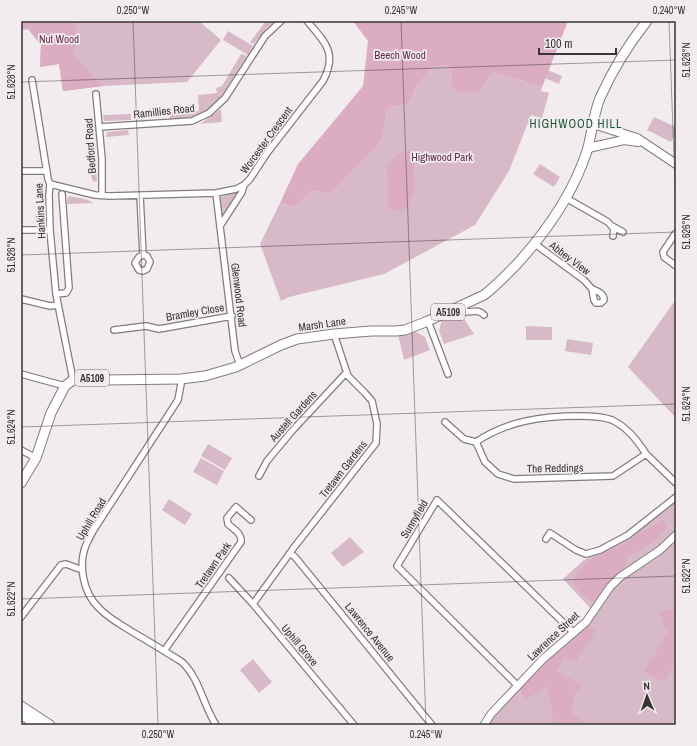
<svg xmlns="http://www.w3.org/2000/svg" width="697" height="746" font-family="'Archivo Narrow',sans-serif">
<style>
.green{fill:#d7b9c7}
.forest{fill:#dcacc3}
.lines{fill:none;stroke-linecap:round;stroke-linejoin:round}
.minor-casing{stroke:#837c7f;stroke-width:8}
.tertiary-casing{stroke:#837c7f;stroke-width:9}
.secondary-casing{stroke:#837c7f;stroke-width:10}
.primary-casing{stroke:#837c7f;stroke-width:11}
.trunk-casing{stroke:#837c7f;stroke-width:11}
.minor{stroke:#fff;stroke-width:5.5}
.tertiary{stroke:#fff;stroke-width:7}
.secondary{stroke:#fff;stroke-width:8}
.primary{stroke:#fff;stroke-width:9}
.trunk{stroke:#fff;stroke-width:9}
.ticks{fill:none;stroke:#373436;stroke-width:1;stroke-opacity:0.45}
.labels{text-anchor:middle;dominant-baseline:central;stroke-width:3.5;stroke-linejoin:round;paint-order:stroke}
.shield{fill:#f3ecef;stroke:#6f6b6e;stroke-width:1}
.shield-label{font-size:10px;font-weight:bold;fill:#373436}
.park-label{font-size:11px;fill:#652c4b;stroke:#f3ecef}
.street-label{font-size:11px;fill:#373436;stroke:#f3ecef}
.neighbourhood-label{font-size:12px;letter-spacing:1px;fill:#1d593b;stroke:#f3ecef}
.neatline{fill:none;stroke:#373436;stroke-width:1.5}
.ticks-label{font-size:10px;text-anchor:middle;fill:#373436}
</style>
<rect width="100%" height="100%" fill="#f3ecef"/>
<path class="green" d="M21,21H199L221,40L187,82L103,86L63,91L59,64L40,67L41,45L28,29L21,30Z
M266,21H274L266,29L254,44L250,42Z
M228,31L253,46L248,55L223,40Z
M241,54L247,56L215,106L199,114V117L170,119V112L199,111L198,95L217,93L216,88L222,86Z
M444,65L452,68L450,82L478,93L493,72L542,87L541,91L549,93L542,118L531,115L509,171L475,225L384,274L289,297L281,301L260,244L280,203L295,207L312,191L331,194L381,141L388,107L408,104L417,86L433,67Z
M545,69L562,76L559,84L542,77Z
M221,109L222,122L200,124Z
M131,114V120L104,121L103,115Z
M654,117L676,127V133L671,142L647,130Z
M128,130L129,135L106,137L107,132Z
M96,159L97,181L93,182L90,172L89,160Z
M540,164L560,177L554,187L533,174Z
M237,192L223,216H221L219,199L221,197Z
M69,196L85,199L94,203L67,204L68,197Z
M674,302L676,304V418L628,367Z
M459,311L474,334L444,344L439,331L442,319Z
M526,326L552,327V340H526Z
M414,331L425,337L430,350L404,360L398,334Z
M567,339L593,343L591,355L565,351Z
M208,444L232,458L225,470L201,456Z
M201,458L224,471L217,485L193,472Z
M169,499L192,514L185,525L162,510Z
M676,499V725H485L593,611L563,579L584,560L629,535Z
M350,537L364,552L343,567L331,553Z
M253,659L272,682L259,693L240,670Z"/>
<path class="forest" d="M21,21H75L78,37L72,54L103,86L63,91L59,64L40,67L41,45L28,29L21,30Z
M353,21H568L542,87L493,72L478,93L455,91L450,82L452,68L444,65L433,67L417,86L408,104L388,107L381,141L331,194L312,191L295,207L280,203L298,164L363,86L368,41Z
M409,151L415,158L413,173L415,191L405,210L392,211L387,204L388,189L387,166L397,155Z
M663,520L667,527C656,541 644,550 627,556L625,567L612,578L601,595L592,602L579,592L572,581L584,565L597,556L619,546Z
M676,610V661L664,682L647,674L644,671L669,631L664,625L659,612Z
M588,625L595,629L592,638L582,650L576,662L564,658L556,671L579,683L581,688L574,694L571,712L589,725H553L552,710L547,686L525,700L520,687L543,664L571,642Z"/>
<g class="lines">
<defs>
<path id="minor" d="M32,80L48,179L50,184L49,195L50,230L56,294L73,380
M96,94L102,159V196
M99,127L192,121L209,113L225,98L265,36L281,21
M21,171H47
M50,184L95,195L110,196L216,193L236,189L244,185L250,179L267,153L323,81C338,53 325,42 307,21
M216,193L235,351L240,365
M140,196L143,255L147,256L150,262L147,269L143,271L139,270L135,263L139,257L143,255
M566,198L608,222L614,229L613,236
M220,226L242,192L244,185
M612,226L623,232
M21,230H50
M675,234L663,252L664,257L676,266
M535,244L584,280L592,289L594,300L596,303H601L604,300C604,293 597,291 592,289
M56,294L66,293L69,288L62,194
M21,299L50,306L58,305
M462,305L466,312C473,312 479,309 484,315
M428,321L448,374
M114,330L146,326L159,329L232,316
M21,374L65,386
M181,379V384L178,400L93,531C91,536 88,540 86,545C78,565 83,593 99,608C109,619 122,625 134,633C150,642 166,652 182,662C200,679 203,705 216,725
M445,422L464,439L476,442L485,462L498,474L514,479L613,476L646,454L676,483
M476,442C507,421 542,416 579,416C589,416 602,416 612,420C628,428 637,440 646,454
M21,450L36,458
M259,476L267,461L292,431L346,373
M546,539L550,533L576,550L586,554L600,550L628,535L676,497
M291,554L295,557L432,725
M229,578L253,604L354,725
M253,604L295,546L376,443L377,424L372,401L365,393L348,376L334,334
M21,617L61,565L66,564L82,570
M164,651L241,542C242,533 234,530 228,524L227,518L236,507L251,520
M518,686L397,566L437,500L574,633"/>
<path id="tertiary" d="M484,725L491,714L543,659L586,622L610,587L620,577L660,550L676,535"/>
<path id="secondary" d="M593,124L637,138L676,164
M588,148L624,140L638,142"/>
<path id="primary" d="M21,483L36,458L51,413L65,386L73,380L85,378L105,380L181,379L205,376L236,367L281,345L297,339L334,334L371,331H396L405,330L428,321L484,295C496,286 506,275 517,264C547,231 573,194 587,151C592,134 593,115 600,98C612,71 628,45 647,21"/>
<path id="trunk" d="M21,706L50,725
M21,714L37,725"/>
</defs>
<use href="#minor" class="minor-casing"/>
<use href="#tertiary" class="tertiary-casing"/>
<use href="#secondary" class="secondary-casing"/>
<use href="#primary" class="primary-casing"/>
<use href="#trunk" class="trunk-casing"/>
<use href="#minor" class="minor"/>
<use href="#tertiary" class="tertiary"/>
<use href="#secondary" class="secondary"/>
<use href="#primary" class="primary"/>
<use href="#trunk" class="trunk"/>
</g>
<path class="ticks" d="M133,21L158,725M401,21L426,725M669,21L676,213M21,82L676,60M21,255L676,232M21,427L676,404M21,599L676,576"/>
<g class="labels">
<g class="shield">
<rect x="431" y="304" width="34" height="16" rx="3"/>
<rect x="75" y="370" width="34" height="16" rx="3"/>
</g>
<g class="shield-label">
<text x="448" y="312">A5109</text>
<text x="92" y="378">A5109</text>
</g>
<g class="park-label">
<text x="59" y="39">Nut Wood</text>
<text x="400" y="55">Beech Wood</text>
<text x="442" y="157">Highwood Park</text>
</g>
<g class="street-label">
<text transform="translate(164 111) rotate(-6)">Ramillies Road</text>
<text transform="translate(266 140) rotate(-54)">Worcester Crescent</text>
<text transform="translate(90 146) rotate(-94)">Bedford Road</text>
<text transform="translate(40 211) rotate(-93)">Hankins Lane</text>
<text transform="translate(570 258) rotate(37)">Abbey View</text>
<text transform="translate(239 295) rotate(83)">Glenwood Road</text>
<text transform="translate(195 312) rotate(-10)">Bramley Close</text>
<text transform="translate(322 324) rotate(-8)">Marsh Lane</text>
<text transform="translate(293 416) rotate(-48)">Austell Gardens</text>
<text transform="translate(555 468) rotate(-1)">The Reddings</text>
<text transform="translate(343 469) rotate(-52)">Tretawn Gardens</text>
<text transform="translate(91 519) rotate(-59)">Uphill Road</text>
<text transform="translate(414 519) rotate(-59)">Sunnyfield</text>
<text transform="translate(213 565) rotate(-55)">Tretawn Park</text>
<text transform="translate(370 632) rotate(51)">Lawrence Avenue</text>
<text transform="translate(553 636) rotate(-43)">Lawrence Street</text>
<text transform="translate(300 645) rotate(50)">Uphill Grove</text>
</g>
<g class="neighbourhood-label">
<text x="576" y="124">HIGHWOOD HILL</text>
</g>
</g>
<rect width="697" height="746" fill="none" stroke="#f3ecef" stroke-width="44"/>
<g transform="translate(647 696) rotate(358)" stroke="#f3ecef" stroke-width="3" paint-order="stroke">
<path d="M0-3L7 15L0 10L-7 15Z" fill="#373436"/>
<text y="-6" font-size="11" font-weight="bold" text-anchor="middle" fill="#373436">N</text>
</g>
<path d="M539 48v6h77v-6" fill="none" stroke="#373436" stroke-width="2"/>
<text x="545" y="48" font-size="12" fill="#373436" stroke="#f3ecef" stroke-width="3" paint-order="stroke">100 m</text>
<rect x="22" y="22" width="653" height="702" class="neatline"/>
<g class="ticks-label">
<text x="133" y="14">0.250°W</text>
<text x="401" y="14">0.245°W</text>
<text x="669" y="14">0.240°W</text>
<text transform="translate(686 60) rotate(-90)" y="4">51.628°N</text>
<text transform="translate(11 82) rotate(-90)" y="4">51.628°N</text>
<text transform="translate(686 232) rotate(-90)" y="4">51.626°N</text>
<text transform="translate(11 255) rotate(-90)" y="4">51.626°N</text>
<text transform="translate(686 404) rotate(-90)" y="4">51.624°N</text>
<text transform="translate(11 427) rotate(-90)" y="4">51.624°N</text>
<text transform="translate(686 576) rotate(-90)" y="4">51.622°N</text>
<text transform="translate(11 599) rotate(-90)" y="4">51.622°N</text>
<text x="158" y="738">0.250°W</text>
<text x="426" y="738">0.245°W</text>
</g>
</svg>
